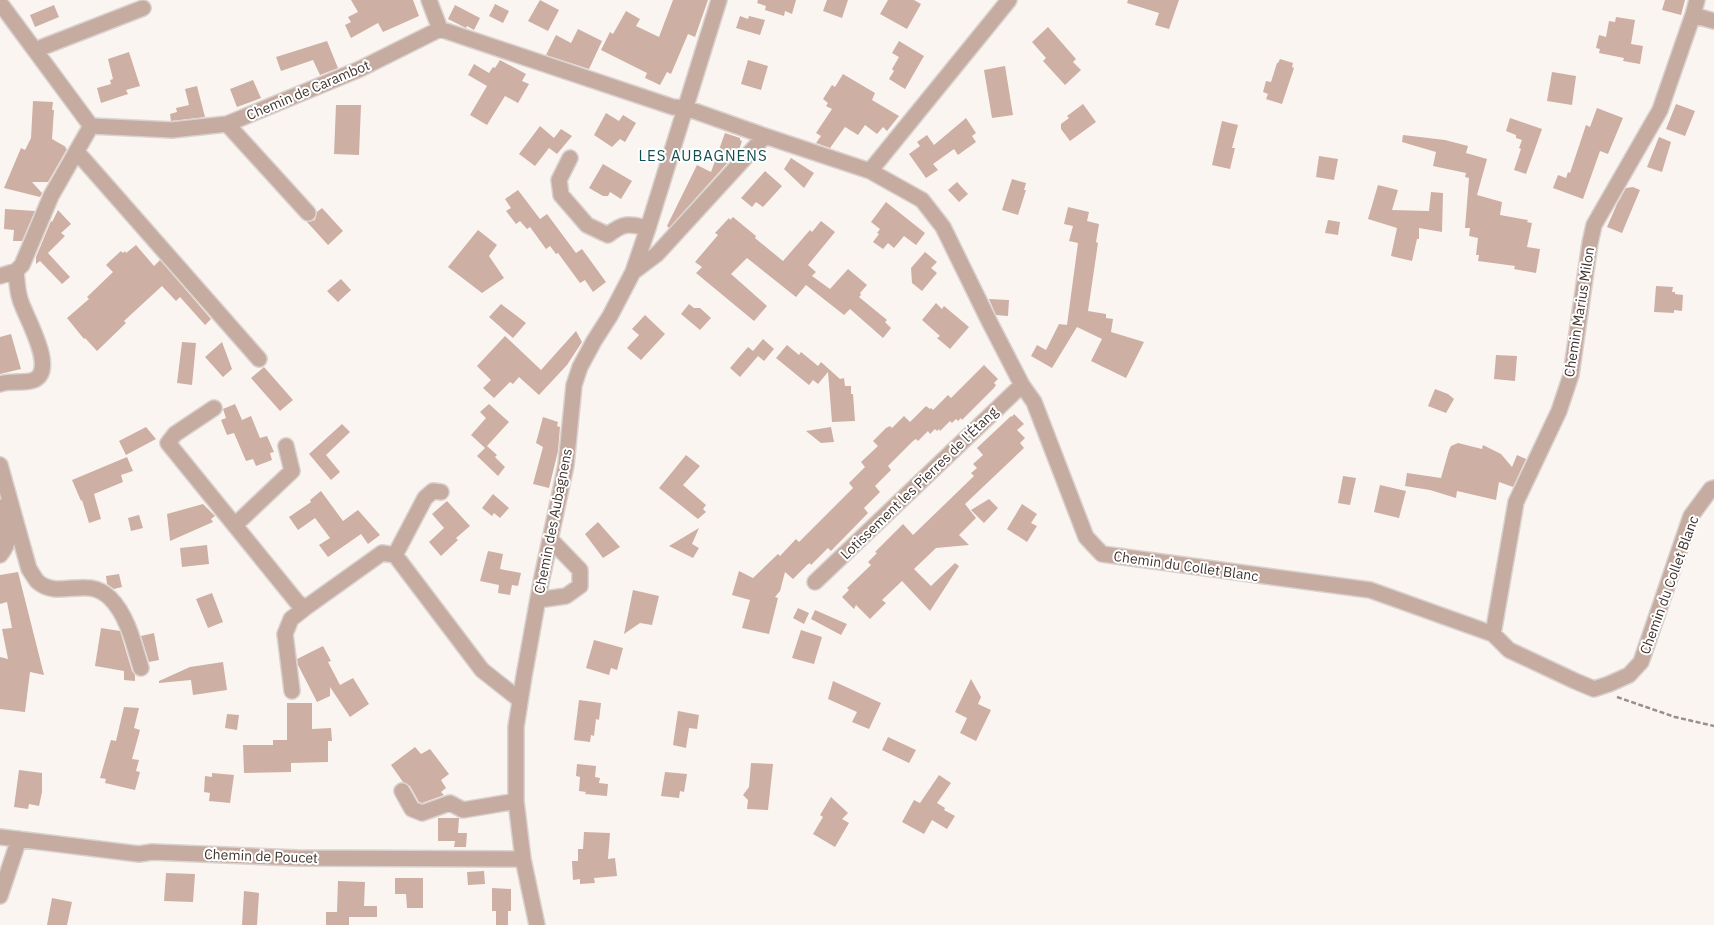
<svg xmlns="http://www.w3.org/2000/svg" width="1714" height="925" font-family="'IBM Plex Sans',sans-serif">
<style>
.building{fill:#cdafa3}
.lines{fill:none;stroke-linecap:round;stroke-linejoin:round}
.minor-casing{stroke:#d9d2cf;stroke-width:18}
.path{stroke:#988f8b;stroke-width:2.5;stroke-dasharray:5 2.5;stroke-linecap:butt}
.minor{stroke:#c6aba0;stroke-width:15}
.labels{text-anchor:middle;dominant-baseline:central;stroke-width:4;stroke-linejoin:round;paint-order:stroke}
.street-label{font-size:14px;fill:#3f332e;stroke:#fff}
.neighbourhood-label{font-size:15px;letter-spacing:1px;fill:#124f4e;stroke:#fff}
</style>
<rect width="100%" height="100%" fill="#fbf5f2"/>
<path class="building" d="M351,0H413L419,16L383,32L378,23L351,38L345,25L351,22L348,17L358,12Z
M540,0L559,10L548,31L528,21Z
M673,0H708L695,37L688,34L671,74L667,72L660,85L645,78L647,73L601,50L610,32L613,34L626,11L640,19L636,26L659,37Z
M758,0H796L792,14L785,11L784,16L765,10L766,6L757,3Z
M827,0H848L842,18L823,11Z
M888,0H914L921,4L907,29L880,14Z
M1128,0H1179L1169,29L1155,25L1159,13L1127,3Z
M1665,0H1685L1681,15L1662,10Z
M495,4L509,11L503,23L489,16Z
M54,5L59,17L35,27L30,15Z
M455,5L480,18L474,30L467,26L466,28L448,19Z
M740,16L748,19L749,16L765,20L760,35L736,28Z
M1616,17L1635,20L1631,44L1643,46L1640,64L1623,61L1624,58L1599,53L1600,49L1596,48L1599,35L1606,37L1609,21L1615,22Z
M1048,27L1076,59L1073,62L1081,70L1065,85L1043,61L1046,58L1032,42Z
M578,29L602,41L589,69L546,55L556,35L571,43Z
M327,41L338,68L320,75L313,60L281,71L276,57Z
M899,41L924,56L905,89L889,79L894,71L892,69L899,57L892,53Z
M129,52L140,86L126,90L128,94L101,103L97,88L111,84L110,80L113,79L108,59Z
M1280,59L1293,63L1292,67L1294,68L1282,104L1266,99L1268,94L1263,92L1266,81L1271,82L1277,63H1278Z
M500,60L526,74L522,81L529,84L518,103L505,96L487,125L470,115L487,86L468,75L474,64L489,73L493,67L495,68Z
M748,60L768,66L761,90L741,84Z
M1005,66L1013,115L992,118L984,70Z
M1552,72L1576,76L1572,105L1547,101Z
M843,74L875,93L872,100L899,116L887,131L883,127L877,134L865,125L858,135L845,127L830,148L816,143L821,136L816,133L832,109L826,106L828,103L823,99L832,85L835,87Z
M253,80L261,98L237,107L230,89Z
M197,86L205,117L171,121L170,114L177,112L176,108L189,105L185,89Z
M33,101L53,102L52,110H54L52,139L66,147L65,148L67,149L48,182H32L42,193L40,197L4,188L21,148L25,150L31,138Z
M1083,104L1096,122L1070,141L1061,129V124L1069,118L1067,116Z
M1676,104L1695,111L1685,136L1666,129Z
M336,105H361L359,155L334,154Z
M1597,108L1623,118L1608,154L1600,151L1583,199L1553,188L1558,175L1566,178L1568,172L1570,173L1586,125L1590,127Z
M606,113L619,121L623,115L636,123L625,142L620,139L612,147L594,135Z
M966,118L976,133L972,136L976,142L958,155L954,149L933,164L938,170L926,178L909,154L920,146L917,142L927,135L934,145Z
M1510,118L1542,129L1526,174L1514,170L1521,149L1519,148L1522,140L1516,138V135L1506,131Z
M1222,121L1238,125L1232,148H1235L1230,169L1212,165Z
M540,126L554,138L561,129L572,136L557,154L549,148L535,166L519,154Z
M725,133L740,138V140L742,141L739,150L669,228L667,226L697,165L711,172Z
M1403,135L1445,140L1468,146L1466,153L1487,159L1477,195L1502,202L1500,215L1528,220L1527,222L1532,223L1527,247L1540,249L1536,273L1514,269L1515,266L1478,261L1479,255H1476L1478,238L1469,236L1470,228H1465L1469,178L1465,177L1466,173L1433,166L1436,152L1402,142Z
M1659,137L1671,142L1662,172L1647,167Z
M1319,156L1338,159L1334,180L1316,177Z
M791,158L814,173L804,188L784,169Z
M603,164L632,181L621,199L610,192L608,196H603L589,188Z
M765,171L782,186L763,207L756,202L752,207L741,198Z
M1012,179L1026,183L1024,190H1026L1018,215L1002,210Z
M957,182L968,194L959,202L948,190Z
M1378,185L1398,190L1392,210L1429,211L1431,192L1443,193L1442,232L1419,228V239H1417L1412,261L1391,256L1397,228L1368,219Z
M1633,187L1640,190L1622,233L1607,227L1617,204L1626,188Z
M518,190L540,219L547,214L576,253L582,249L606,282L593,292L585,280L580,283L558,253L556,254L550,246L546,249L530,227L527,229L520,221L516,224L506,211L511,208L505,199Z
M886,202L925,233L916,245L904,236L894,248L888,243L883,249L873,242L879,234L877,233L880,229L871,222Z
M1068,207L1089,212L1087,221L1099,224L1096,242L1098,243L1088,311L1106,314V318L1113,319L1111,332L1144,342L1126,378L1091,361L1102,339L1077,327L1052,368L1031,356L1037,345L1046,350L1059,324L1067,325L1078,243L1069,241L1073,226L1064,224Z
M322,208L343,231L328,245L307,222L315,220L317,212Z
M5,209L35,211L22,241H13L14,230L4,229Z
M58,210L71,224L61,233L65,236L48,253L70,277L62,284L40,261L36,264V257L51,221L52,222Z
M733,217L756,236L755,238L783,261L810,230L812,232L821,221L835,232L808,265L816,272L812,276L830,289L848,269L867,285L860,293L861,295L859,297L887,320L885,322L891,328L883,338L850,309L844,315L806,285L796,297L747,258L731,274L767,306L754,321L696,273L702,267L695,262L718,235L715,233L729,218L730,220Z
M1328,220L1340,222L1338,235L1325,233Z
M478,230L497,245L489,256L504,278L482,293L448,267Z
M136,245L154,266L160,260L211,319L205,325L180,297L176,301L162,286L124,321L126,323L97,351L85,338L84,339L67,318L89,299L87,297L113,272L106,265L110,261L121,251L123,253L125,251L126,253Z
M925,252L937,262L931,268L937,273L922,291L912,283L911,268Z
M341,279L351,290L338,302L327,291Z
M1656,286L1673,287L1672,292H1675V294L1683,295L1682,311L1674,310V313L1654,312Z
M989,299L1009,300L1008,316L996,315Z
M936,303L942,309L944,306L969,327L950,349L937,338L940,336L922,320Z
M501,304L526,323L513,338L489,317Z
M689,304L694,308H700L711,318L700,330L681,314Z
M645,315L665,334L641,360L627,348L639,335L632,329Z
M576,331L582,342L567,365L539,395L519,377L513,384L510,382L494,398L483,388L491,380L477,366L505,336L541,370Z
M11,334L21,369L0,374V337Z
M763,339L774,349L764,361L758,356L740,377L730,368L748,347L753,351Z
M182,342L196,343L192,385L177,383Z
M222,342L232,369L223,377L205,357Z
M787,345L799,355L801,352L818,366L821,362L840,379L844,378L845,386H851V394H853L855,421L832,422L828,372L818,384L813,380L809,385L776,358Z
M1496,355L1517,356L1515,381L1494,379Z
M984,365L998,379L994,383L996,385L994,388L962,420L961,418L958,421L956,419L952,423L950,421L940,431L939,429L937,431L935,429L930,434L928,431L918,441L916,439L913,441L888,466L891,470L875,486L880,492L864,508L868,513L831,551L828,548L811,565L810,563L807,565L793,579L785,572L780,591L775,597L778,598L769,634L742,628L750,600L732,595L739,571L753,578L778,554L780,556L796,539L799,542L853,488L849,483L865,467L861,462L878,446L873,441L886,428L890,426L892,428L904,416L910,422L926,406L930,409L931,408L933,410L948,395L951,398Z
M264,367L293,400L280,411L251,378Z
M1435,389L1448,394L1454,399L1446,413L1428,406Z
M235,404L242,420L251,416L260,438L267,436L274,452L270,453L272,460L256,466L253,459L246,461L234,433L227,435L221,420L226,418L223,409Z
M489,404L509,422L487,446L497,455L495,457L505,467L498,476L477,456L485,448L471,435L486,418L480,412Z
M1014,414L1024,424L1017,430L1025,438L1020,443L1024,448L965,504L976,518L959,535L969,545L936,548L914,569L931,586L955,563L959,566L930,611L902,581L882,600L886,603L870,619L856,605L854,609L842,597L849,590L847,588L871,565L868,562L877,553L875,552L903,524L913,535L974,476L971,473L977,468L973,464L983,455L977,448L1011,416L1012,417Z
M543,417L558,422L557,426L560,427L558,451L549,488L533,484L543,447L536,443Z
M342,424L350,432L326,455L340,472L331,480L309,454Z
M146,427L156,439L126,455L119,441Z
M831,427L834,442L821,443L806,431Z
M1458,443L1482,449L1483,445L1501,454L1512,467L1517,455L1526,459L1513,487L1499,482L1496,500L1457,491L1456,498L1430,490L1405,486L1407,473L1441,478L1449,450L1451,446Z
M686,455L700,466L683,485L706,505L703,509L706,512L698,519L659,488Z
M127,457L133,471L121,475L123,482L94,494L101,519L89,523L82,500L81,501L72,480Z
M1343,476L1356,478L1350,505L1338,503Z
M1380,485L1406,491L1399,518L1374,512Z
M321,491L343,521L358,510L380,535L368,544L361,534L328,557L319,545L330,538L315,518L298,530L289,517L311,502L310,500Z
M493,494L509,508L500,518L494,513L492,516L482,508Z
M989,499L998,508L984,523L971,510Z
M447,501L470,526L456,538L458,540L441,556L429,542L444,528L432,514Z
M203,504L215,516L211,519L213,522L170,541L167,514Z
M1022,504L1037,514L1031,523L1037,526L1027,542L1007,529Z
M139,515L143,528L131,531L128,518Z
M598,522L620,547L603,558L585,534Z
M699,528L692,544L699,548L693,558L669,546Z
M207,545L209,564L182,567L180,548Z
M488,551L503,554L500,569L521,573L518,586L512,585L510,595L498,593L499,585L480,581Z
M18,572L44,675L30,672L25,712L0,709V657L8,659L2,629L12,628L7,602L0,604V575Z
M119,574L122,587L114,589L107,584L106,576Z
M633,590L659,596L652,625L640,623L624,634Z
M212,593L223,622L208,628L196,599Z
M798,608L809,613L804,624L793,618Z
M815,610L847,624L841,635L811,619Z
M101,628L120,631L132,671L135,675V681L124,680V671L95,666Z
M801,630L822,637L814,664L792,658Z
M154,633L159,660L149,662L141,636Z
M594,640L623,648L617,670L611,668L609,675L586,668Z
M323,646L331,661L328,662L340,685L353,678L369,704L350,717L330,687V696L317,702L298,665L297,659Z
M223,662L227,690L193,695L191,680L159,683V681L190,667Z
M971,679L981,697L978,704L991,710L976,741L960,733L967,718L955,712Z
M833,681L881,703L869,729L852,722L857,712L828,699Z
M579,700L601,703L599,720L596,719L594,736L591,735L590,742L574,740Z
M287,703H312V729L331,728L332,741H328V762L291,763V772L244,773L243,745H273V740H287Z
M124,707L139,708L134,728L140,730L132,759L139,760L136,771L140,772L135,790L105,783L106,779L100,778L111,740L116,741Z
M678,711L699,715L697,729L689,728L686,748L673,745Z
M227,714L239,715L237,730L225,728Z
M888,737L916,750L909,763L882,750Z
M415,747L421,754L430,749L449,774L441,780L446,788L441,792L444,795L422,803L419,802L410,786L403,782L391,765Z
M751,763L773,764L768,810L747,809L748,800L743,795L749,787Z
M577,764L596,766L595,777L600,778L599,783L608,784L607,796L585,794L586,792L579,791L580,777L576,776Z
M19,770L42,773V792L39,806L29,804L28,809L14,807Z
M665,772L687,774L684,792L680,791L679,798L661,796Z
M212,773L234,775L230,803L209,801L210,793L204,792L205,776L212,777Z
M939,775L951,783L937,803L945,808L944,810L955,816L947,829L932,820L924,834L902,822L914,800L920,803Z
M831,797L848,813L842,819L849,823L835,847L813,834L823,817L820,815Z
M438,818H459L458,833H467L466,847H454L455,841H438Z
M584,832L610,833L608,859L615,858L617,876L594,878L595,883L580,884V879L573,880L572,861H578V849H583Z
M484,871L485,884L468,885L467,872Z
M166,873L195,874L193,902L164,901Z
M395,878H423V908H407L406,894H395Z
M338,881L365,882L364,906H377V917H349V925H326V912H337Z
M492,888L511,889V911H508V925H496V911H492Z
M244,891L259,893L257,925H242Z
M52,898L72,902L67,925H47Z"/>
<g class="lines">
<defs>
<path id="minor" d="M429,0L440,29
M0,3L91,126
M1693,15L1714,21
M35,50L143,8
M227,124L308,213
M77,152L259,359
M570,158L559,180L561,195L587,225L608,235C624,222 629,224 648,228
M870,171L1009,0
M633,272L657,254L765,136
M0,276L16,271L22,265L51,196L91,126L172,130L227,124L360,69L440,29L673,107L686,108L765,136L870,171L922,200L943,227L989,321L1022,385L1034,402L1086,537L1102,554L1370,590L1493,634L1509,650L1575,681L1594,689L1609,684L1629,675L1641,662L1691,516L1711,489L1714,488
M0,384C10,380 24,384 34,380C58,369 24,315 20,299C17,290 17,280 16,271
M214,408L175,434L168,443L297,602L305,608L382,553L395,555L482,670L520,700
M0,465L29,569C32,573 35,579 38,582C59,600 87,575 110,598C128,616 134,645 141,668
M0,507C5,525 14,539 0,555
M235,525L292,471L286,446
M395,555L425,498L433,491L441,492
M815,582L1022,385
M538,600L566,596L580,586V570L551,540
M1493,634L1516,502L1559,411L1571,375L1590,243L1594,225L1660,110L1693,15L1697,0
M292,691L285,634L291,619L305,608
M402,791L412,809L422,813L450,803L463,810L516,801
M0,837L139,854L152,852L297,858L523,859
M0,896L19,839
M537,925L523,859L516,801V727L524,676L541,582L566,465L574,385L580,367L594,341L610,316L633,272L648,228L719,0"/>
</defs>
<use href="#minor" class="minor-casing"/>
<path class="path" d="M1617,697L1675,717L1714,726"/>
<use href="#minor" class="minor"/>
</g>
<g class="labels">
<g class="street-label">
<text transform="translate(308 90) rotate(-23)">Chemin de Carambot</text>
<text transform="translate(1579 312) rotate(-81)">Chemin Marius Milon</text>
<text transform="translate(919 483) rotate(-44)">Lotissement les Pierres de l'Étang</text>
<text transform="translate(553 521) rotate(-79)">Chemin des Aubagnens</text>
<text transform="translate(1186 566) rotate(8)">Chemin du Collet Blanc</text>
<text transform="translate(1669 585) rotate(-70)">Chemin du Collet Blanc</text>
<text transform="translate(261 856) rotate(2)">Chemin de Poucet</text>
</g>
<g class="neighbourhood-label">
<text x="703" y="155">LES AUBAGNENS</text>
</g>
</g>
</svg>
